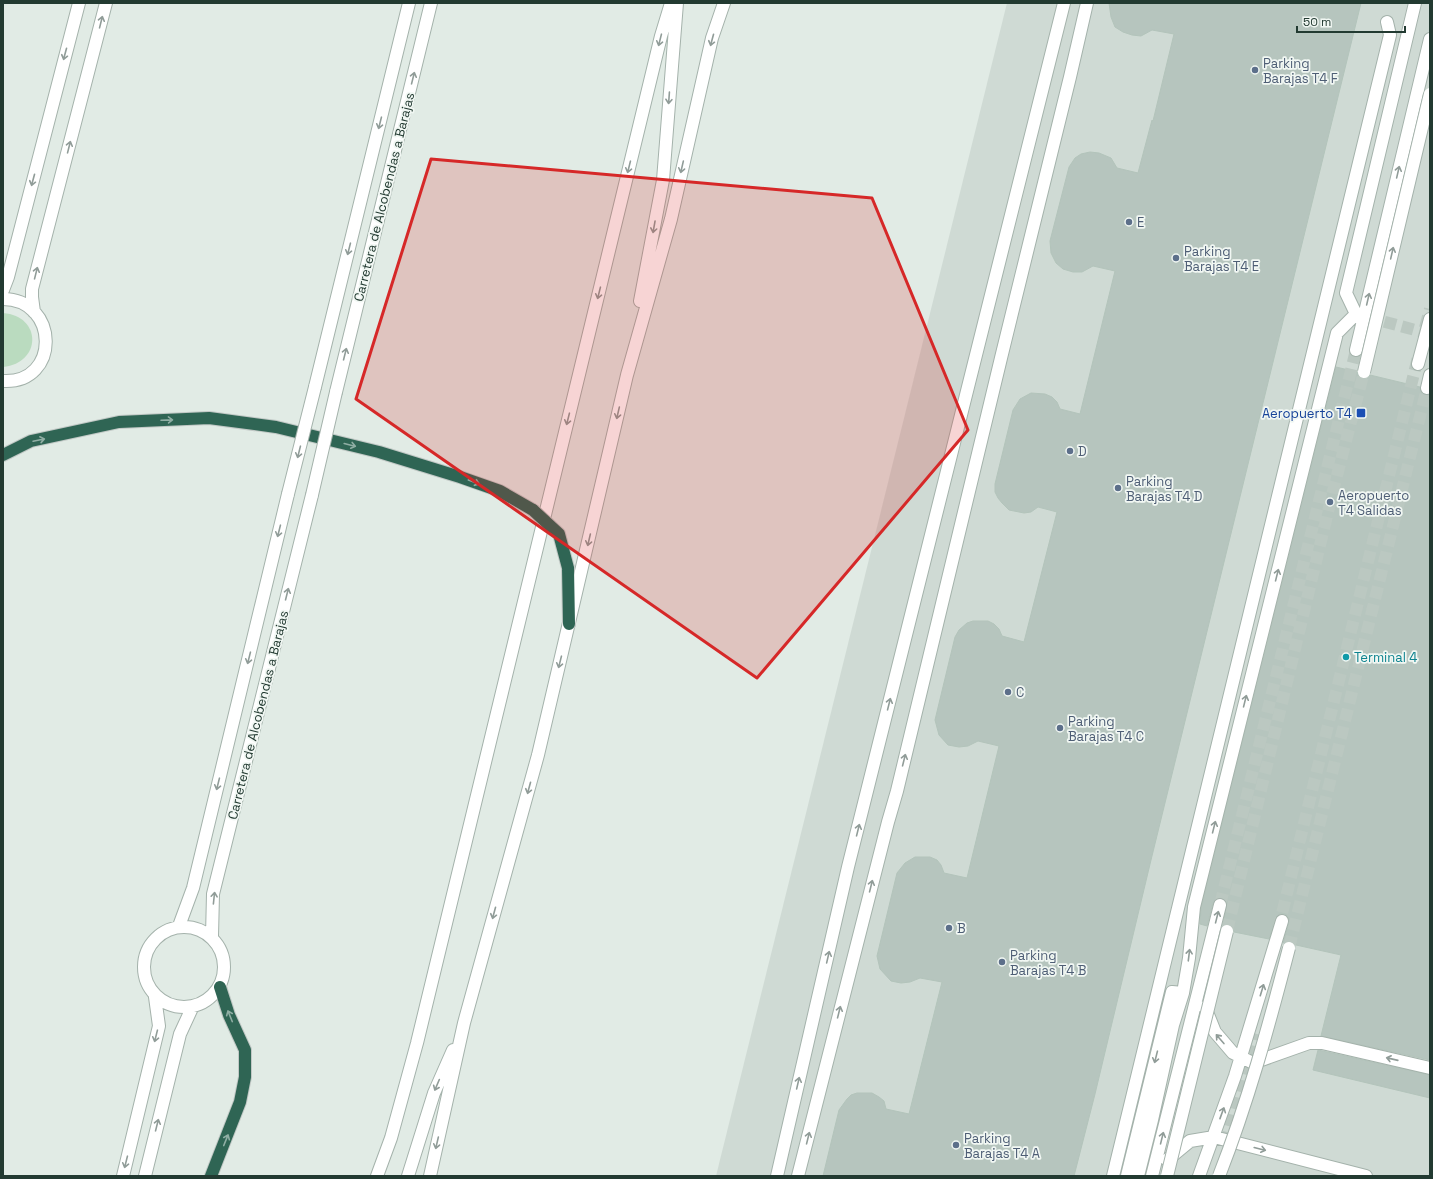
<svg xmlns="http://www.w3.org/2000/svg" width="1433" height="1179" font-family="'Space Grotesk',sans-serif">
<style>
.built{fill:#cfdad4}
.green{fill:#badbbf}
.building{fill:#b6c5be;stroke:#b3c4bb}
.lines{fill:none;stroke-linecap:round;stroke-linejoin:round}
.minor-tunnel{stroke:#bbc8c1;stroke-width:12;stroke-dasharray:12 6;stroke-linecap:butt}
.minor-casing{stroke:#a4b2ab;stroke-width:14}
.highway-casing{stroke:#c1c8c5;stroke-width:14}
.minor{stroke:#fff;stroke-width:12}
.highway{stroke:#2f6554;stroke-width:12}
.minor-bridge-casing{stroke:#a4b2ab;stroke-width:14;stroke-linecap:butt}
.highway-bridge-casing{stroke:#c1c8c5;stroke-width:14;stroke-linecap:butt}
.minor-bridge{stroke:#fff;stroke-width:12}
.highway-bridge{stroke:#2f6554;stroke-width:12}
.oneway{stroke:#909c98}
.oneway2{stroke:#90aea4}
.marked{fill:#d62828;fill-opacity:0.2;stroke:#d62828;stroke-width:3;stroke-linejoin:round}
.service-dot{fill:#5c6f8a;stroke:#f1f7f3;stroke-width:1.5}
.transit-dot{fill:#1a4fb4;stroke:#f1f7f3;stroke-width:1.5}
.culture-dot{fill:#0f9aa8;stroke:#f1f7f3;stroke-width:1.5}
.labels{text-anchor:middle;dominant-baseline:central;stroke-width:3.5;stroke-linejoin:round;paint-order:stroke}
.service-label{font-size:13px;fill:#4e5e75;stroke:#f1f7f3;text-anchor:start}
.street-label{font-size:13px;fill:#223a31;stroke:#f1f7f3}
.transit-label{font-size:13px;fill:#164399;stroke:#f1f7f3;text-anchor:end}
.culture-label{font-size:13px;fill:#0d838f;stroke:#f1f7f3;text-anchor:start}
</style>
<rect width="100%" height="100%" fill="#e1ebe5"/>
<path class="built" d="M1007,3H1430V1176H716Z"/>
<path class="green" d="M3,313C42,316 42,363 3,367Z"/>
<path class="building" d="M1109,3H1361L1151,860L1095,1094L1074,1176H823L839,1110L847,1099L851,1095L857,1093H872L879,1097L884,1101L886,1109L909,1114L942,982L920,978L910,982L901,983L891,981L880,969L877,956L897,873L905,863L915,857H930L937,860L941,865L944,873L967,878L999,746L978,741L968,746L959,747L948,745L939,735L935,720L955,637L959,630L967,623L973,621H988L994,624L999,629L1002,636L1024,642L1057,512L1038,507L1031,512L1024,513L1009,510L1002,503L998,498L995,492V484L1013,410L1020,399L1031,393L1045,394L1052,397L1057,402L1060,409L1080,414L1115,271L1093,266L1082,272H1073L1063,269L1056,263L1051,253L1050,241L1069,167L1075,158L1081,154L1090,152L1099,153L1111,158L1117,168L1138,173L1152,120L1153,121L1174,34L1152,30L1141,36L1132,35L1123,32L1115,27L1111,17Z
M1336,367L1357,372L1359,377L1362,379H1367L1370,375L1420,387L1422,394L1426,395H1430V1060L1321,1036L1341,955L1296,945L1291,941L1283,943L1289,923V919L1285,914H1280L1277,916L1269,939L1234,932L1232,925L1228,924L1223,925L1227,903L1225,899L1218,898L1213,903L1207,926L1200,924L1201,908Z
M1318,1050L1430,1075V1098L1313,1070Z"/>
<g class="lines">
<path class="minor-tunnel" d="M1367,317L1430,334
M1425,328L1430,309
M1220,905L1356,350
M1278,930L1419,353
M1227,931L1334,487L1364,372
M1289,948L1427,388
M1226,1144L1253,1033"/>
<defs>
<path id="minor" d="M3,290L8,277L79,3
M3,299C59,299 61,384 3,381
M640,301L663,180L677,3
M34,312L32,297V289L106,3
M1356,350L1430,39
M1418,364L1430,319
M315,387L409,3
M1427,388L1430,375
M336,392L431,3
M179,926L193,888L288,494
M144 967a40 40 0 1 1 80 0a40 40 0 1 1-80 0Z
M212,936L213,894L312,495
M1205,1007L1215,1032L1233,1053L1253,1063L1309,1043H1322L1430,1068
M1167,1160L1190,1141L1214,1137L1366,1176
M123,1176L159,1026L155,997
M145,1176L180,1034L192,1008
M377,1176L391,1138L417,1043L661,36L671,3
M408,1176L434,1093L453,1050
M430,1176L464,1023L538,755L627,375L671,219L712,38L724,3
M777,1176L848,867L1064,3
M798,1176L888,822L897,791L1001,358L1070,77L1087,3
M1113,1176L1390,35L1387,22
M1127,1176L1172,992L1183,993
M1138,1176L1152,1120L1173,1025L1183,993L1189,958L1194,907L1337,333L1356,314L1346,293L1415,3
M1152,1176L1220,905
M1199,1176L1235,1076L1282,921"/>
<path id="highway" d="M3,455L31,441L119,422L209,418L276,427L379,452L460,477L500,491L533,510
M568,568L569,624
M211,1176L240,1102L245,1077V1050L229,1015L220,987"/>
</defs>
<use href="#minor" class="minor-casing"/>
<use href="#highway" class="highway-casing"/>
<use href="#minor" class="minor"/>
<use href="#highway" class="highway"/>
<defs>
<path id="minor-bridge" d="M1364,372L1430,94
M288,494L315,387
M312,495L336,392
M1167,1176L1227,931
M1219,1176C1248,1102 1269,1025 1289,948"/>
<path id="highway-bridge" d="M533,510L559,534L568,568"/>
</defs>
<use href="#minor-bridge" class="minor-bridge-casing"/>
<use href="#highway-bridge" class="highway-bridge-casing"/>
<use href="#minor-bridge" class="minor-bridge"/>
<use href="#highway-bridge" class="highway-bridge"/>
</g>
<defs><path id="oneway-shaft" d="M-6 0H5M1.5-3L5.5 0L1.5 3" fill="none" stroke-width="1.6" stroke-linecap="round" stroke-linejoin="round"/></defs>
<g class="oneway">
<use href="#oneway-shaft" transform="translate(101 22) rotate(-76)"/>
<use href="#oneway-shaft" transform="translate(660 40) rotate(104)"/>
<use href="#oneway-shaft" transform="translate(712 40) rotate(105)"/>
<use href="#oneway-shaft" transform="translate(65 54) rotate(105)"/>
<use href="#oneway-shaft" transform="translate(413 78) rotate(-76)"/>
<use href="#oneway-shaft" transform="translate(669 98) rotate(94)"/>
<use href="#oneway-shaft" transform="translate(380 123) rotate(104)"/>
<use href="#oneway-shaft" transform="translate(69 147) rotate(-76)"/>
<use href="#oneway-shaft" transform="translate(629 167) rotate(104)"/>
<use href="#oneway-shaft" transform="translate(682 167) rotate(103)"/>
<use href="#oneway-shaft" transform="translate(1398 172) rotate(-77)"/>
<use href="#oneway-shaft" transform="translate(33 180) rotate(105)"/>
<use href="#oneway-shaft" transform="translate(654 227) rotate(100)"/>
<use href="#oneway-shaft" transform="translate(349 249) rotate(104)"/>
<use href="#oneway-shaft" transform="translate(1392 253) rotate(-77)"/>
<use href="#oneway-shaft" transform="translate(36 273) rotate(-76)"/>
<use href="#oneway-shaft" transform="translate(599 293) rotate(104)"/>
<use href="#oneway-shaft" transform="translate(1368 299) rotate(-77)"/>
<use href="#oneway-shaft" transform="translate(345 354) rotate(-76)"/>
<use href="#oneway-shaft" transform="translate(618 413) rotate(103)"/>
<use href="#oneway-shaft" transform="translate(568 419) rotate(104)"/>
<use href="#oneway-shaft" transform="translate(299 452) rotate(104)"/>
<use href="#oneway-shaft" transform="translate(279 531) rotate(104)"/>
<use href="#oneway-shaft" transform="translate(589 540) rotate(103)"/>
<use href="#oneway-shaft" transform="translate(1277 575) rotate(-76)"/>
<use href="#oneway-shaft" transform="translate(287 594) rotate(-76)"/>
<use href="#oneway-shaft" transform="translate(249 658) rotate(104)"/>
<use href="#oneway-shaft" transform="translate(560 662) rotate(104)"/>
<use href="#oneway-shaft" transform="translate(1245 701) rotate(-76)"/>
<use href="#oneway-shaft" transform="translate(889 704) rotate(-76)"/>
<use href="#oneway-shaft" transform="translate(904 760) rotate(-76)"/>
<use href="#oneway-shaft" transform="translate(218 784) rotate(104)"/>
<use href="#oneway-shaft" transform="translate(529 788) rotate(105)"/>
<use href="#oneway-shaft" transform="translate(1214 827) rotate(-76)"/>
<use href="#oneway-shaft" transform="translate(858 830) rotate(-76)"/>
<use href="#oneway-shaft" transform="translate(871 886) rotate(-76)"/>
<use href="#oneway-shaft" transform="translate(214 898) rotate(-84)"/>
<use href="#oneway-shaft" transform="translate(494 913) rotate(105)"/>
<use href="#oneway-shaft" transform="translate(1217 917) rotate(-76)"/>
<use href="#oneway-shaft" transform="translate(1189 955) rotate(-83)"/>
<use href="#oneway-shaft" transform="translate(828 957) rotate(-77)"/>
<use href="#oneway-shaft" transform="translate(1262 990) rotate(-73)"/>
<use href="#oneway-shaft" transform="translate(839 1012) rotate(-76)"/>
<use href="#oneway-shaft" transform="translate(156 1036) rotate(104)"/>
<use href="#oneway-shaft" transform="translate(1220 1039) rotate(-131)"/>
<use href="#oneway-shaft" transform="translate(1156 1057) rotate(104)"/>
<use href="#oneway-shaft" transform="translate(1392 1059) rotate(-167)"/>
<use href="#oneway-shaft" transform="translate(798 1083) rotate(-77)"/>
<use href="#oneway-shaft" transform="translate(437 1085) rotate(113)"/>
<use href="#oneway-shaft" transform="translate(1222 1113) rotate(-70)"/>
<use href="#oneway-shaft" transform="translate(157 1125) rotate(-76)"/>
<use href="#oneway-shaft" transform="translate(808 1138) rotate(-76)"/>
<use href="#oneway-shaft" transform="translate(1162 1138) rotate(-76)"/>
<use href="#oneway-shaft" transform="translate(437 1143) rotate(103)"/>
<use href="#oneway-shaft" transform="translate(1260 1149) rotate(14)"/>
<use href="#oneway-shaft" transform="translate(126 1162) rotate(104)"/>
</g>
<g class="oneway2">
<use href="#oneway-shaft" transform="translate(167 420) rotate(-2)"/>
<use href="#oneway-shaft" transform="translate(39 440) rotate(-12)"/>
<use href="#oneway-shaft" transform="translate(350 445) rotate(14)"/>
<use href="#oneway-shaft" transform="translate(474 482) rotate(20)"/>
<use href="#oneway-shaft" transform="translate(230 1016) rotate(-112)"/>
<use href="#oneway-shaft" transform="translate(226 1140) rotate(-68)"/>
</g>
<path class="marked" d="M431,159L872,198L968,430L757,678L356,399Z"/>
<g class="service-dot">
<circle cx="1255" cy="70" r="4"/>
<circle cx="1129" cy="222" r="4"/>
<circle cx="1176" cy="258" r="4"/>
<circle cx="1070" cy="451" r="4"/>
<circle cx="1118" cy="488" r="4"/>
<circle cx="1330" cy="502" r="4"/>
<circle cx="1008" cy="692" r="4"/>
<circle cx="1060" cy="728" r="4"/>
<circle cx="949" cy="928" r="4"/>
<circle cx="1002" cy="962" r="4"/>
<circle cx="956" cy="1145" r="4"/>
</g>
<rect class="transit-dot" x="1356" y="408" width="10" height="10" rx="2"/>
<circle class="culture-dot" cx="1346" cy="657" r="4"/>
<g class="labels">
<g class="service-label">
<text x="1263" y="63">Parking<tspan x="1263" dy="15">Barajas T4 F</tspan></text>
<text x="1137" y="222">E</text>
<text x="1184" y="251">Parking<tspan x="1184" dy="15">Barajas T4 E</tspan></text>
<text x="1078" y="451">D</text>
<text x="1126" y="481">Parking<tspan x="1126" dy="15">Barajas T4 D</tspan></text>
<text x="1338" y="495">Aeropuerto<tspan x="1338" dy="15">T4 Salidas</tspan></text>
<text x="1016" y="692">C</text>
<text x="1068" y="721">Parking<tspan x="1068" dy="15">Barajas T4 C</tspan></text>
<text x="957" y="928">B</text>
<text x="1010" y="955">Parking<tspan x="1010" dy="15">Barajas T4 B</tspan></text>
<text x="964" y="1138">Parking<tspan x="964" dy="15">Barajas T4 A</tspan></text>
</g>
<g class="street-label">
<text transform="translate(384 197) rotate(-76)">Carretera de Alcobendas a Barajas</text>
<text transform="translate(258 715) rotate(-76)">Carretera de Alcobendas a Barajas</text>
</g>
<g class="transit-label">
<text x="1352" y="413">Aeropuerto T4</text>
</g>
<g class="culture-label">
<text x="1354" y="657">Terminal 4</text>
</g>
</g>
<rect width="1433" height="1179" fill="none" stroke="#223a31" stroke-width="8"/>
<path d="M1297 26v6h108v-6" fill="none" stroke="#223a31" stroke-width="2"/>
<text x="1303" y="26" font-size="12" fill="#223a31" stroke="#f1f7f3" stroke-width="3" paint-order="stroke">50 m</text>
</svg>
